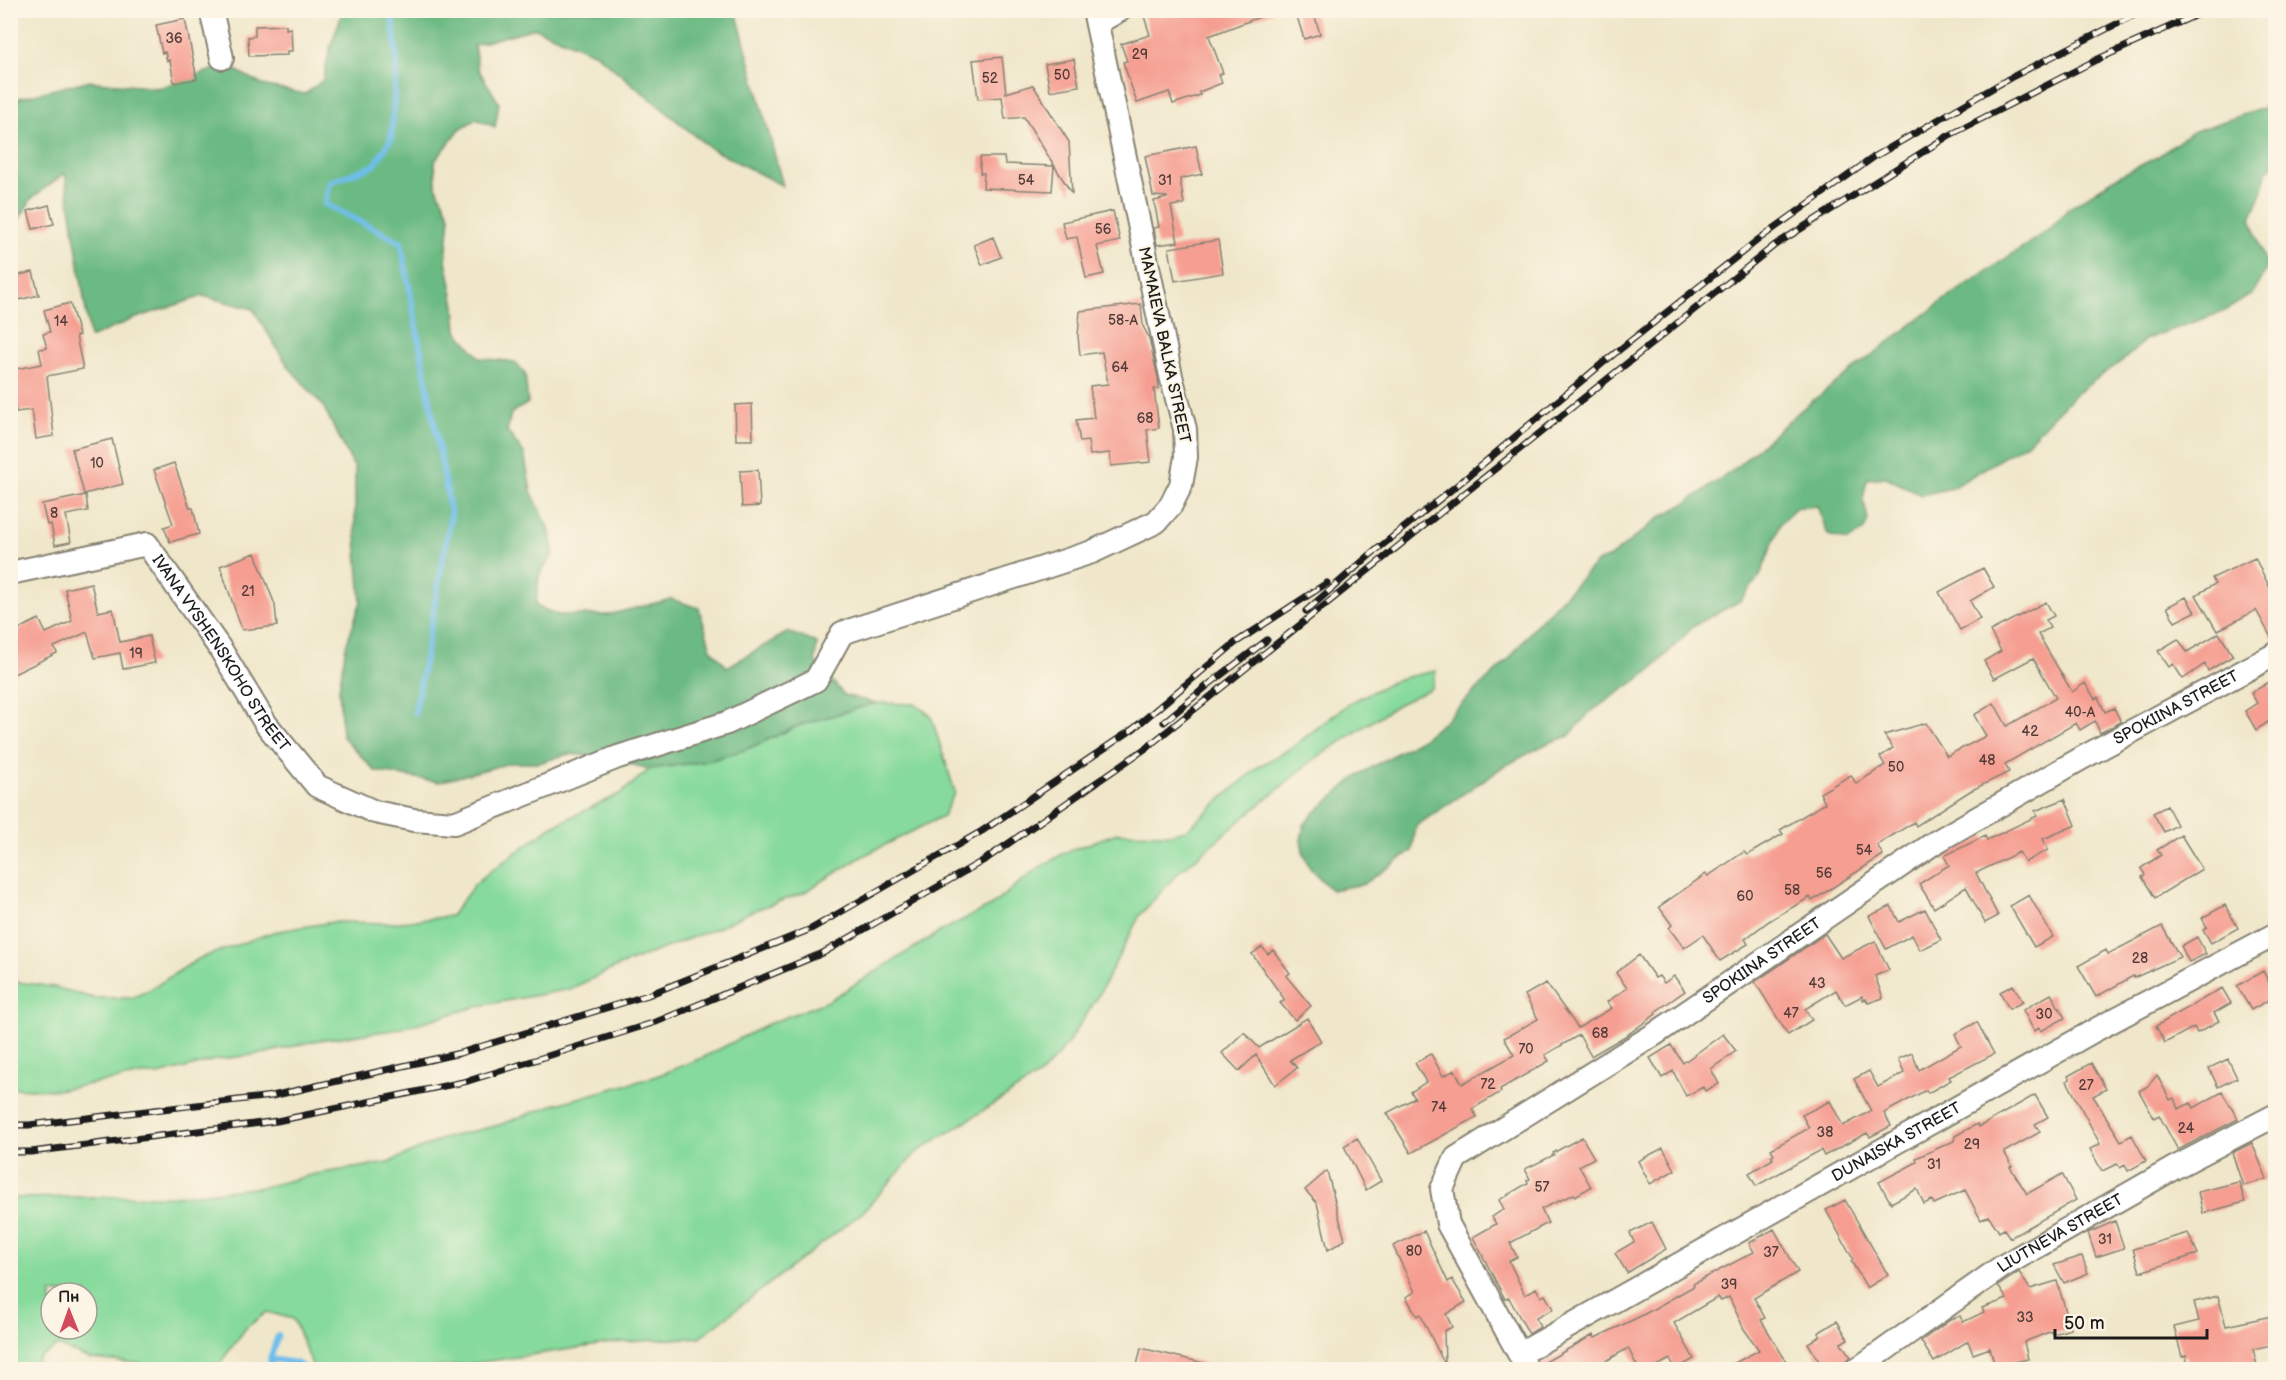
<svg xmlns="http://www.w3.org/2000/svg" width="2286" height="1380" font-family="'Balsamiq Sans',sans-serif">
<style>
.green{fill:#86da9b;stroke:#517b5c;stroke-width:1.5;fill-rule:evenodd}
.forest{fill:#6cba83;stroke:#446b50;stroke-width:1.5}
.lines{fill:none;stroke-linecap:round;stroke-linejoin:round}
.stream{stroke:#6ebde9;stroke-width:6}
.building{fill:#f59e91}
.street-casing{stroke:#868273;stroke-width:26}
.street{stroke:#fff;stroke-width:22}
.rail-casing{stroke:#1c1c1c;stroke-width:7}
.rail{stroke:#fcf5e5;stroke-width:4.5;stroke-dasharray:14;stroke-linecap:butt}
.labels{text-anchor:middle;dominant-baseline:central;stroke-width:4.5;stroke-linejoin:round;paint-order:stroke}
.number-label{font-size:14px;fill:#523c39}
.street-label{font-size:16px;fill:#1c1c1c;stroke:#fcf5e5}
</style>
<rect width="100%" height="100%" fill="#fcf5e5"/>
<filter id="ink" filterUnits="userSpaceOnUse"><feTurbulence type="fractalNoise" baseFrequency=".0167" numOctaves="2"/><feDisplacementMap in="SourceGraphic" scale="12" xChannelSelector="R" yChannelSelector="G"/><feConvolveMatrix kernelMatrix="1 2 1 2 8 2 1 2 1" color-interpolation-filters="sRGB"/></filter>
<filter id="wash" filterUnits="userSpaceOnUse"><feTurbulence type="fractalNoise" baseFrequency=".008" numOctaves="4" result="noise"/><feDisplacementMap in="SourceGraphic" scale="24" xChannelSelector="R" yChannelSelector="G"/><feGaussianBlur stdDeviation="1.35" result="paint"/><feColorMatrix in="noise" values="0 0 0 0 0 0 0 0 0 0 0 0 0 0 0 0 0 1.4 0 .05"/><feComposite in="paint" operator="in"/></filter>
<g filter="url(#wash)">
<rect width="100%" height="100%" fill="#f0e7ca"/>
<path class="green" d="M1436,671L1432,688L1397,705L1313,760L1178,873L1140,915L1097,998L1066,1046L1040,1075L917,1152L863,1212L700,1337L612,1343L469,1364L415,1369H314L293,1319L267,1312L246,1328L220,1363L145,1364L90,1359L58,1346L39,1357L36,1369H11V1198L174,1196L264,1187L315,1174L387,1163L445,1138L499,1125L553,1105L654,1077L704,1057L768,1024L828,1001L943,930L992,905L1035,870L1066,852L1117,833L1169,834L1186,830L1258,767L1291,748L1351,702L1401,678ZM51,1293H87V1329H51Z
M876,703L915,704L931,716L955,792L943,816L863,856L803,893L752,911L719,927L619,966L570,989L479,1006L394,1030L319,1040L266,1053L215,1060L159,1075H142L57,1090L11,1088L10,981L54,987L93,998H132L151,989L198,959L273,932L333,922L393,923L451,916L474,885L488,873L551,827L621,793L650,769L708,761L747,749L800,725Z"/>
<path class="forest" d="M343,11H736L783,186L710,148L596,54L535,28L474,45L478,69L499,103L495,127L476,119L460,129L435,161L436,186L450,216L446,260L455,306L457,331L480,358L515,362L525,373L528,403L511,413L507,431L524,453L531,491L549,528L554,554L539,575L536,606L558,615H608L671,599L699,608L711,649L727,667L788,632L817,643L815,661L844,695L876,703L800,725L747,749L708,761L650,769L600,757L568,754L539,763H510L439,782L375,771L342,736L339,688L346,646L361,601L355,525V469L323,406L288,366L253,309L203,296L133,319L90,338L65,173L32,198L18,221L11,228V100L87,81L159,88L227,65L262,85L305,94L323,80L331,45Z
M2275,104V165L2266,171L2263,190L2251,218L2267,268L2252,294L2225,311L2146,339L2126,358L2074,395L2027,443L1952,488L1921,495L1886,477L1867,479L1863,499L1868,520L1864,530L1848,541L1828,535L1817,506L1795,508L1780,525L1760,576L1740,601L1695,625L1650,671L1589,713L1569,736L1548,743L1503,767L1416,826L1412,851L1364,884L1331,890L1310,868L1304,855L1301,840L1304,825L1314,813L1358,775L1422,739L1445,721L1455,710L1509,659L1536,625L1597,562L1610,557L1661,517L1686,503L1733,470L1801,410L1860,364L1944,300L2051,228L2068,209L2117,177L2157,157L2192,132Z"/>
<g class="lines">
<path class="stream" d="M392,10L397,60L391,139L375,165L330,182L325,204L401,242L451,515L415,713
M270,1359L296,1363L305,1368
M272,1370L270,1359L278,1335"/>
</g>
<g id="blocks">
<path class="building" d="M1142,10H1273V12L1209,36L1223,73L1219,75L1222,83L1199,92L1200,95L1173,104L1169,92L1137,103L1123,62L1127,61L1121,44L1150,35Z
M1295,10H1313L1320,34L1304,39Z
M185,19L197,79L174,83L170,60L167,61L165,52L162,53L156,25Z
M286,25V29L291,28L292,51H287V55L249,56L248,37L255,36V26Z
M1002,57L1006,93L1033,85L1069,142L1072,194L1024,117L1005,119L1002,97L978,99L973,60Z
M1074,59L1079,86L1050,91L1045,64Z
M1196,146L1202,174L1180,179L1184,204L1171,206L1178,242L1157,245L1154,228L1159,227L1154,201L1167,198V197L1153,196L1145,156Z
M980,157H1004L1005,164L1054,166L1052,191L983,188L984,173H980Z
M49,205L54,224L33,229L28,211Z
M1113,211L1120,241L1097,246L1104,274L1086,278L1077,237L1066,239L1062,222Z
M993,237L1001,257L982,265L974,245Z
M1218,240L1223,273L1175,281L1169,248Z
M33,272L39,295L10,302V277Z
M70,303L79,335L76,336L83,369L47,376L54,436L36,439L32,410L16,412L10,383V370L42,364L39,349L47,348L43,334L50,332L44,310Z
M1141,304L1143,326L1149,338L1158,378L1159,389H1154L1159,428L1147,430L1151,462L1111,466L1110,453L1090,455L1088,441L1080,442L1076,420L1094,418L1090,386L1108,384L1102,352L1080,355L1078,336L1080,311Z
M752,404L753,440H736L735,405Z
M112,439L123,484L84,494L72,449Z
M174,463L190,508H193L199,534L170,542L164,527L173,524L154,470Z
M758,470L760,506L742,507L740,471Z
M86,495L88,511L66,515L71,542L55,545L51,524L47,525L42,504Z
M255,553L275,605L277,626L242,630L220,566Z
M2255,558L2276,600V641H2273L2256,610L2217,631L2196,595L2215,584L2212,578Z
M1983,568L1994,587L1970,601L1980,619L1960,630L1939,592Z
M91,583L98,612L113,609L120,642L149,636L155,663L123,669L120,653L95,658L87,632L54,647L57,653L10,676V633L39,619L46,633L72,621L65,589Z
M2186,597L2195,612L2175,622L2167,607Z
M2046,602L2054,616L2046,620L2050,628L2038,634L2072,692L2085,683L2095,699L2098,697L2105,712L2114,708L2121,722L2100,733L2095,721L2080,730L2076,723L2005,764L2009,772L1970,791L1916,826L1914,822L1877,845L1883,855L1812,901L1810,897L1769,921L1745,939L1748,944L1720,961L1703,935L1684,948L1669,928L1672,925L1659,907L1706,874L1708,876L1744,852L1747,855L1783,834L1780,830L1825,803L1820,793L1851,775L1856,784L1885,765L1880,757L1893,748L1884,735L1926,723L1947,756L1986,736L1974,715L1994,703L2007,726L2056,698L2033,658L1994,679L1984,661L2001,651L1990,631Z
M2219,633L2233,656L2208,671L2205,664L2183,679L2173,664L2169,667L2158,651L2178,639L2187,652Z
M2269,682L2276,693V717L2256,730L2245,711L2257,703L2251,693Z
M2065,799L2076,825L2043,839L2048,850L2025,862L2019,852L1976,873L1998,916L1985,923L1966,887L1934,908L1919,884L1949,865L1944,856L1985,836L1987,840L2037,816L2035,811Z
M2167,806L2177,825L2164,832L2153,813Z
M2181,835L2202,869L2155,898L2142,877L2145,875L2141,868L2161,855L2157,850Z
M2029,895L2053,937L2034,947L2010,906Z
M2225,905L2238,928L2211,943L2203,929L2207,927L2202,918Z
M1891,906L1899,922L1925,909L1941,940L1920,950L1912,935L1886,949L1869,916Z
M2162,926L2180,957L2134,978L2133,976L2096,997L2078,966L2106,950L2108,954Z
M1825,934L1841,958L1875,941L1889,970L1875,976L1883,998L1868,1003L1866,999L1863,1000L1862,996L1845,1005L1836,990L1805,1009L1812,1020L1788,1035L1755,982Z
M2197,937L2206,954L2189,962L2181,946Z
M1262,947L1268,954L1273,950L1290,973L1286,976L1311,1006L1295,1020L1280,1003L1285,1000L1252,954Z
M1639,955L1655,978L1659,976L1664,983L1674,976L1685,991L1655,1012L1656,1014L1627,1035L1591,1056L1579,1035L1545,1055L1549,1061L1500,1089L1501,1092L1472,1109L1477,1117L1411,1153L1387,1113L1415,1098L1411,1092L1426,1082L1415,1063L1431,1054L1443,1076L1455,1070L1462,1084L1514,1055L1504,1038L1538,1019L1525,995L1546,983L1578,1028L1612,1008L1607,1002L1627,988L1616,973Z
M2263,971L2276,996L2251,1010L2237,986Z
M2013,985L2023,1002L2009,1009L2000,992Z
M2222,988L2231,1003L2214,1013L2219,1021L2197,1033L2194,1027L2165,1043L2156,1026Z
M2051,994L2065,1018L2041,1031L2039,1028L2034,1031L2023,1010Z
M1307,1018L1321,1041L1290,1060L1297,1068L1275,1085L1256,1055L1239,1071L1222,1053L1244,1032L1259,1048Z
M1977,1022L1994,1054L1949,1077L1951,1080L1928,1093L1926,1090L1884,1113L1891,1126L1870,1137L1867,1133L1824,1156L1821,1150L1756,1186L1749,1173L1773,1159L1771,1156L1774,1154L1771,1149L1809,1128L1802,1115L1830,1101L1843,1126L1871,1111L1854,1079L1869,1071L1878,1087L1904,1073L1898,1059L1912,1053L1919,1070L1961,1046L1955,1034Z
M1723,1034L1736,1051L1711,1069L1719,1084L1705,1091L1703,1087L1686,1096L1673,1071L1662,1078L1650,1058L1671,1045L1683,1063Z
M2228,1059L2237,1078L2218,1087L2209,1068Z
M2091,1063L2106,1089L2093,1096L2121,1141L2132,1135L2146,1161L2128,1171L2125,1165L2120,1168L2117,1164L2102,1171L2090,1149L2100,1144L2067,1081L2070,1079L2068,1076Z
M2157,1075L2170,1100L2174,1098L2178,1109L2191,1103L2194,1108L2222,1092L2238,1119L2178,1150L2159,1115L2154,1118L2139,1091L2148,1086Z
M2035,1095L2048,1117L2035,1124L2040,1132L2004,1152L2012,1166L2010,1167L2027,1194L2062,1174L2076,1200L2010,1238L2004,1229L1999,1232L1989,1216L1981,1220L1965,1190L1934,1204L1932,1200L1924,1204L1917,1189L1891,1203L1879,1182L1917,1162L1916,1158L1954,1141L1955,1136L1977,1124L1979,1127Z
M1582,1137L1594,1158L1579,1166L1591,1187L1575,1196L1574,1194L1541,1209L1548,1223L1510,1243L1517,1257L1509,1261L1525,1295L1536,1288L1541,1297L1545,1295L1553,1309L1536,1318L1540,1327L1529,1334L1509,1298L1505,1299L1473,1237L1496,1224L1492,1217L1504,1209L1499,1200L1528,1183L1527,1180L1530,1179L1525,1169L1554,1155L1553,1153Z
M1357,1138L1381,1181L1366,1190L1344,1146Z
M2252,1143L2267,1179L2243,1186L2232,1153Z
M1663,1148L1675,1170L1650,1184L1638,1161Z
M1327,1171L1345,1240L1328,1250L1317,1203L1305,1190Z
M2239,1182L2245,1202L2203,1213L2198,1192Z
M1845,1200L1888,1275L1867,1288L1851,1261L1853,1259L1826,1210Z
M2115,1221L2124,1248L2096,1257L2088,1233Z
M1652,1222L1666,1249L1627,1273L1615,1253L1634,1242L1630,1233Z
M1774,1229L1798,1272L1754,1298L1765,1318L1761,1320L1786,1361L1784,1362L1788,1370H1722L1759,1350L1744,1329L1729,1297L1721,1301L1718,1297L1674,1323L1694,1359L1676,1369L1670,1359L1650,1370H1639L1628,1348L1591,1370H1541L1540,1365L1593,1335L1595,1338L1643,1315L1694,1286L1693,1284L1754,1252L1749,1243Z
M1424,1231L1448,1282L1452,1279L1466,1302L1446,1314L1452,1327L1444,1331L1445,1365L1420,1314L1417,1316L1406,1297L1415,1292L1393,1246Z
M2188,1233L2198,1254L2140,1272L2133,1249Z
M2082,1256L2088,1273L2064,1283L2054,1265Z
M2019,1272L2030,1289L2057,1281L2071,1329L2053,1334L2052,1331L2024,1342L2028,1359L1995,1367L1990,1348L1973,1354L1968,1341L1934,1362L1921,1341L1950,1320L1960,1316L1963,1322L1984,1312L1982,1308L2007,1299L1998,1286Z
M2218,1296L2226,1326L2276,1315V1344L2253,1349L2258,1370H2188L2186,1355L2182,1357L2174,1327L2199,1321L2194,1302Z
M1837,1321L1848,1339L1841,1343L1851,1357L1832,1370H1824L1808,1343L1820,1336L1818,1333Z
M1141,1348L1204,1363L1203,1370H1136Z"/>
</g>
</g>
<g filter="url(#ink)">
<use href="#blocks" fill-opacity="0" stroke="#868273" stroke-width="1.5"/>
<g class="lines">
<defs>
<g id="street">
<path d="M211,10L222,58"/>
<path d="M1097,23L1120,10"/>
<path id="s1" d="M10,573L147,544L221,650L266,724L317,786L375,812L414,820L454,823L618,757L727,723L816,680L842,633L1092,552L1156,522L1171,505L1181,485L1186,457L1185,429L1171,376L1094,10"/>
<path id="s2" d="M1520,1354L2097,1029L2276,934"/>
<path id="s3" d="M1528,1370L1448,1224L1442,1189L1456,1158L1655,1034L1934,843L2082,758L2276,654"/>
<path id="s4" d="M1856,1370L2003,1266L2174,1168L2276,1115"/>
</g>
</defs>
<use href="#street" class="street-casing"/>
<use href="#street" class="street"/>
<defs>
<path id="rail" d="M1306,611L1370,555L1466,478L1604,362L1759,239L1874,157L2010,78L2144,10
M1164,722L1208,685L1267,640
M10,1125H29L272,1096L460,1053L648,995L811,929L982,831L1133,729L1235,643L1327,583
M10,1152H31L277,1121L468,1081L656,1022L823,953L986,859L1146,748L1775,245L1948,136L2096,60L2207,10"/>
</defs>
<use href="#rail" class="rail-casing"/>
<use href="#rail" class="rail"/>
</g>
</g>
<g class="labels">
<g class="number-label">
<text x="174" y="38">36</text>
<text x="1140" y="54">29</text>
<text x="1062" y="75">50</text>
<text x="990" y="78">52</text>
<text x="1026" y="180">54</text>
<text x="1165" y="180">31</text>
<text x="1103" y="229">56</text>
<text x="1123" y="320">58-А</text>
<text x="61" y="321">14</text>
<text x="1120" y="367">64</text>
<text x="1145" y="418">68</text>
<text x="97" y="463">10</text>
<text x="54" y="513">8</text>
<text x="248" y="591">21</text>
<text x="136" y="653">19</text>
<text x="2080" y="712">40-А</text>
<text x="2030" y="731">42</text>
<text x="1987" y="760">48</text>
<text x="1896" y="767">50</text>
<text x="1864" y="850">54</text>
<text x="1824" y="873">56</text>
<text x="1792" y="890">58</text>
<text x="1745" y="896">60</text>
<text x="2140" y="958">28</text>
<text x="1817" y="983">43</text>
<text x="1791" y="1013">47</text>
<text x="2044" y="1014">30</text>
<text x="1600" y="1033">68</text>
<text x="1526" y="1049">70</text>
<text x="1488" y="1084">72</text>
<text x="2086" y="1085">27</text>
<text x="1439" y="1107">74</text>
<text x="2186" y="1128">24</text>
<text x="1825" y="1132">38</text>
<text x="1972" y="1144">29</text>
<text x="1934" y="1164">31</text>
<text x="1542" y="1187">57</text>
<text x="2105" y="1239">31</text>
<text x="1414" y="1251">80</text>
<text x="1771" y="1252">37</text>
<text x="1729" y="1284">39</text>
<text x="2025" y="1317">33</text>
</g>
<g class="street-label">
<text transform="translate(1164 345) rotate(78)">MAMAIEVA BALKA STREET</text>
<text stroke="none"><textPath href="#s1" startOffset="272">IVANA VYSHENSKOHO STREET</textPath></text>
<text stroke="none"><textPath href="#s3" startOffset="1086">SPOKIINA STREET</textPath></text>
<text stroke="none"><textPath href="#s3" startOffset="600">SPOKIINA STREET</textPath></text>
<text stroke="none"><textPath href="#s2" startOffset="432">DUNAISKA STREET</textPath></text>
<text stroke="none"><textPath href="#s4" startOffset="246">LIUTNEVA STREET</textPath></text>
</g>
</g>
<rect width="2286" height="1380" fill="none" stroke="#fcf5e5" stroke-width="36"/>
<g transform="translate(69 1311) rotate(359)"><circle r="28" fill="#fcf5e5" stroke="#a29e95" stroke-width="1.5"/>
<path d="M0-4.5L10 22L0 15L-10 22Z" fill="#d1495b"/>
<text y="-9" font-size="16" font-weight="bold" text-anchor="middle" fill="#1c1c1c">Пн</text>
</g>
<path d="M2055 1329v9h152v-9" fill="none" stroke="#1c1c1c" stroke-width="3"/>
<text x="2064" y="1329" font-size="18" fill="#1c1c1c" stroke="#fcf5e5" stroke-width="4.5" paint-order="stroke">50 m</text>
</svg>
